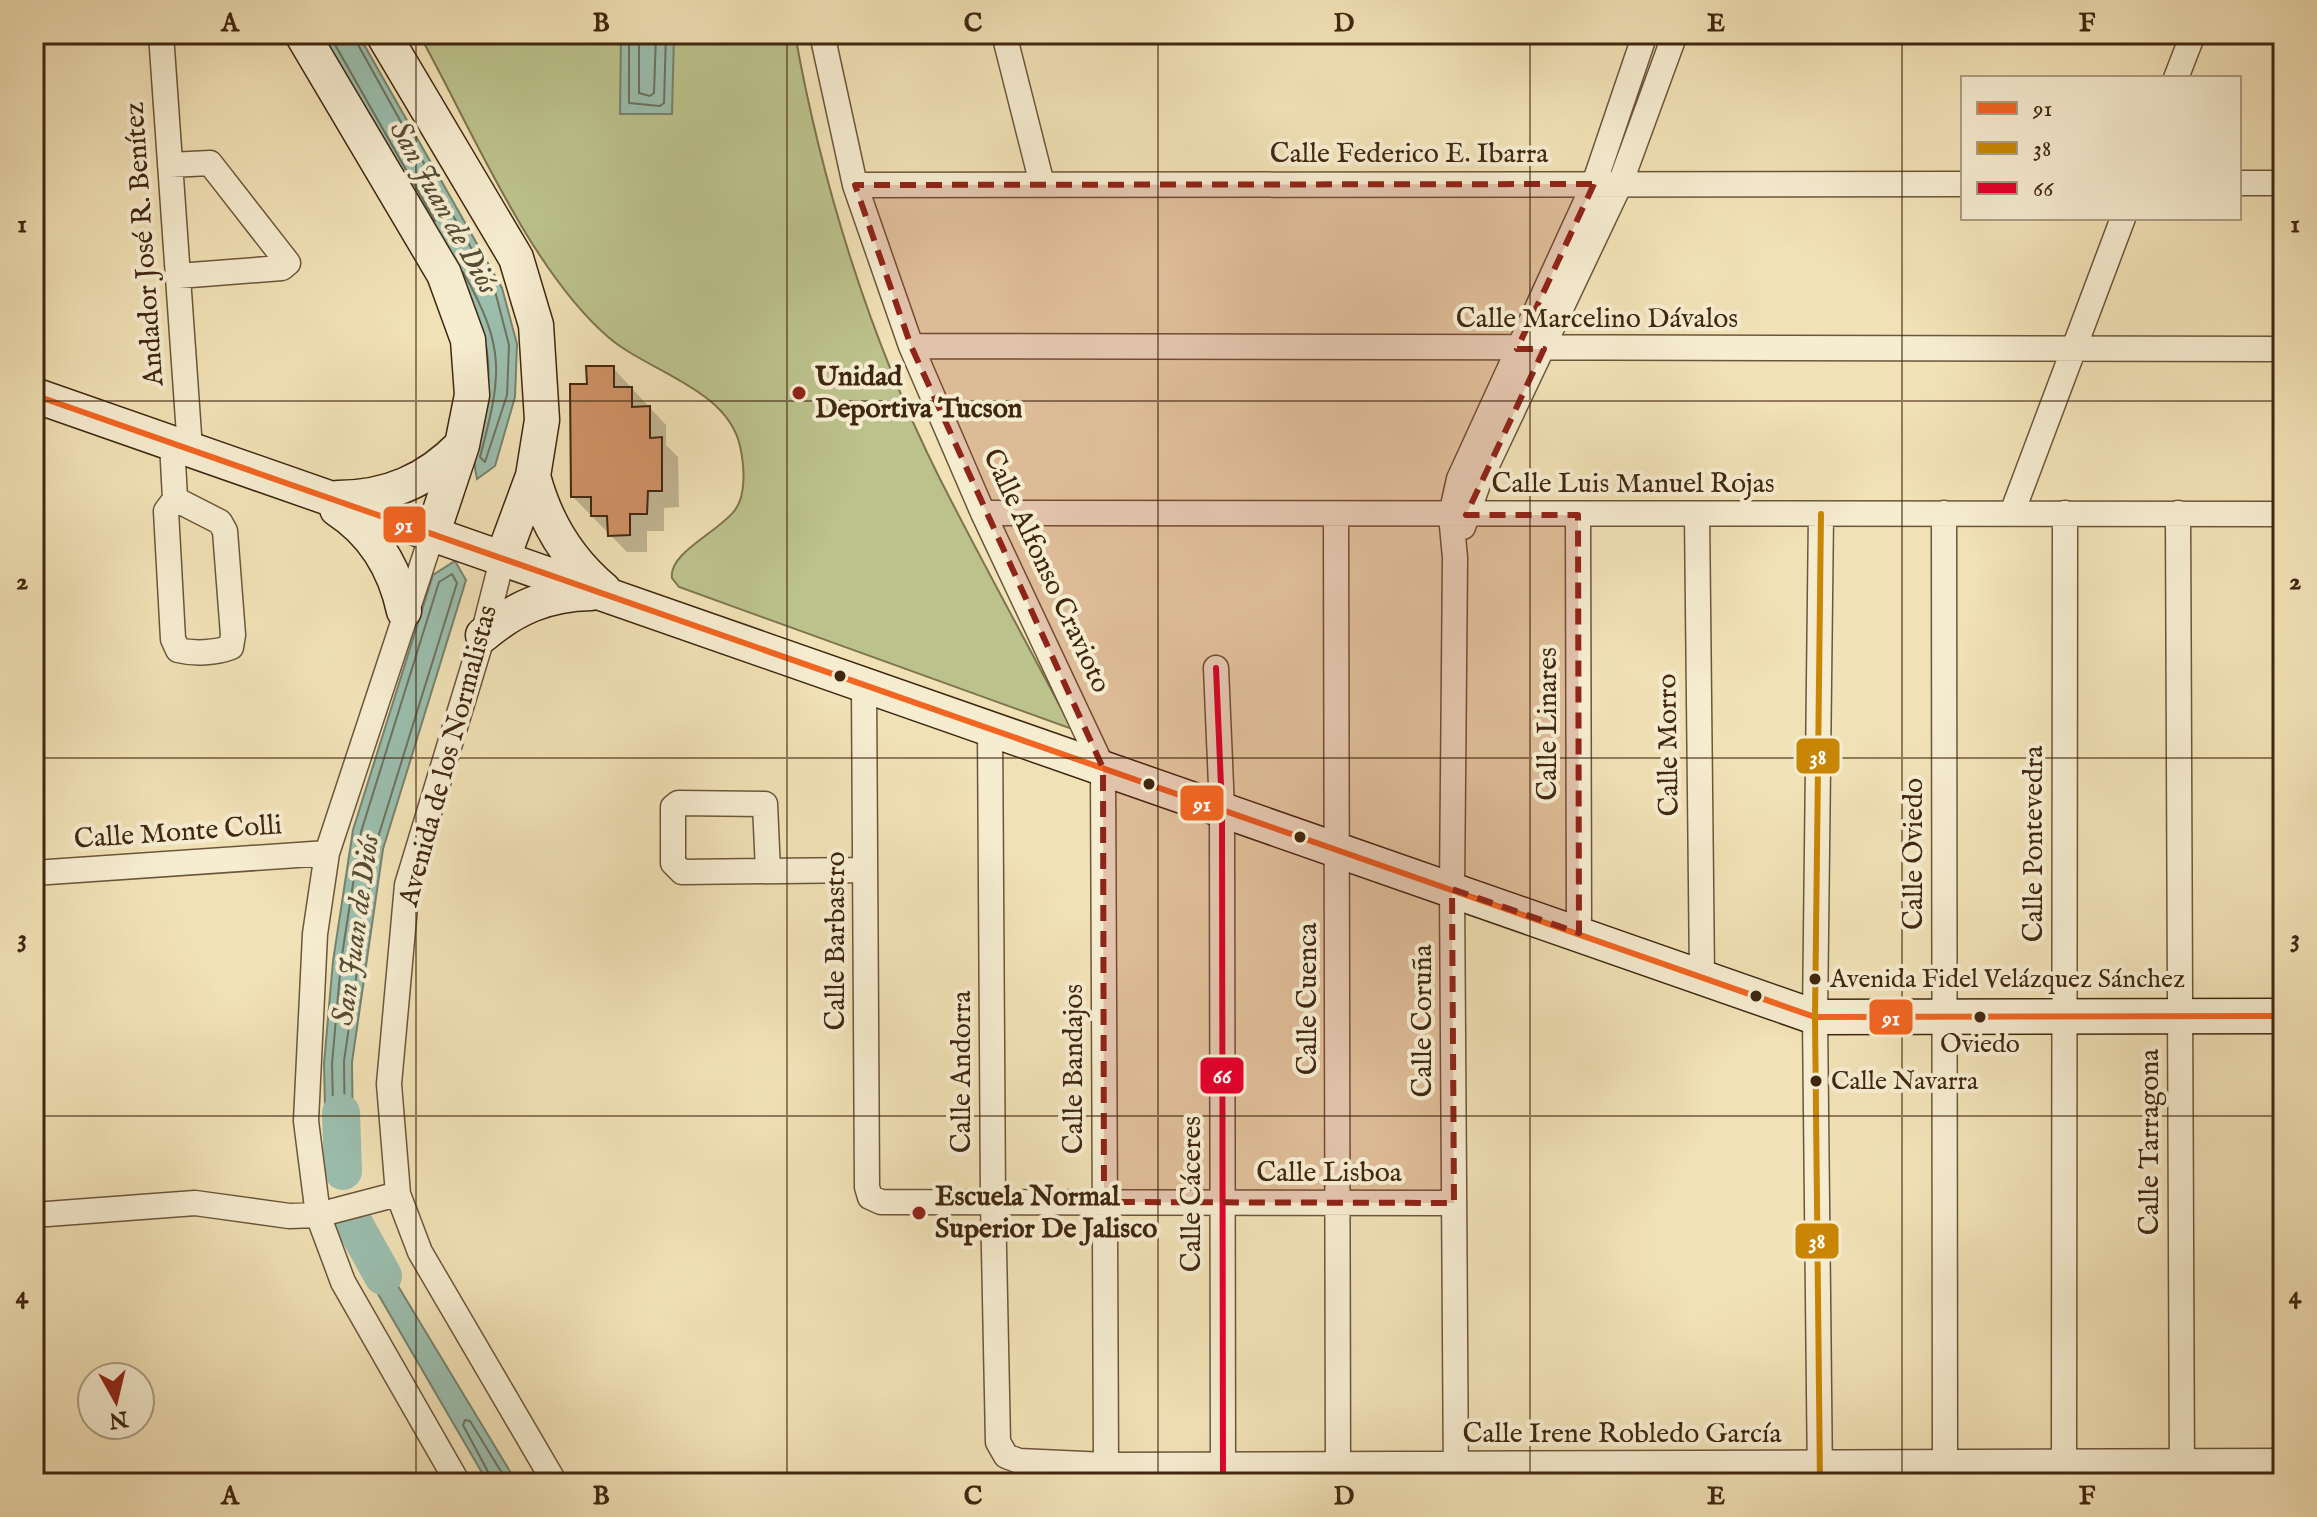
<svg xmlns="http://www.w3.org/2000/svg" width="2317" height="1517" font-family="'IM FELL English',serif">
<style>
.green{fill:#bcc28c;stroke:#7e744e;stroke-width:2}
.water{fill:#9bbeae;stroke:#77826e;stroke-width:2}
.shadow{fill:#0003}
.lines{fill:none;stroke-linecap:round;stroke-linejoin:round}
.shore{stroke:#6e725e;stroke-width:2}
.river{stroke:#9bbeae;stroke-width:38}
.building{fill:#d09265;stroke:#40270f;stroke-width:2}
.street-casing{stroke:#6c5639;stroke-width:27}
.secondary-casing{stroke:#40270f;stroke-width:37}
.street{stroke:#f6ecd0;stroke-width:24}
.secondary{stroke:#f6ecd0;stroke-width:34}
.bus-1-casing{stroke:#f6ecd0;stroke-width:12}
.bus-2-casing{stroke:#f6ecd0;stroke-width:12}
.bus-3-casing{stroke:#f6ecd0;stroke-width:12}
.bus-1{stroke:#f26522;stroke-width:6}
.bus-2{stroke:#c98604;stroke-width:6}
.bus-3{stroke:#e4002b;stroke-width:6}
.marked{fill:#8f2418;fill-opacity:0.2;stroke:#8f2418;stroke-width:6;stroke-dasharray:16 10;stroke-linejoin:round}
.grid{fill:none;stroke:#40270f;stroke-width:2;stroke-opacity:0.55}
.poi-dot{fill:#8f2418;stroke:#f6ecd0;stroke-width:3}
.bus-dot{fill:#40270f;stroke:#f6ecd0;stroke-width:3}
.labels{text-anchor:middle;dominant-baseline:central;stroke-width:8;stroke-linejoin:round;paint-order:stroke}
.bus-label{font-size:26px;fill:#40270f;stroke:#f6ecd0;text-anchor:start}
.street-label{font-size:28px;fill:#40270f;stroke:#f6ecd0}
.poi-label{font-size:28px;font-weight:bold;fill:#40270f;stroke:#f6ecd0;text-anchor:start}
.water-label{font-size:30px;font-style:italic;fill:#574d37;stroke:#f6ecd0}
.line-badge{stroke:#f6ecd0;stroke-width:3}
.badge-label{font-size:22px;text-anchor:middle;font-weight:bold;fill:#fff}
.neatline{fill:none;stroke:#40270f;stroke-width:3}
.grid-label{font-size:26px;text-anchor:middle;font-weight:bold;fill:#40270f}
</style>
<rect width="100%" height="100%" fill="#f1e1b6"/>
<filter id="stains"><feTurbulence type="fractalNoise" baseFrequency=".0025" numOctaves="4"/><feColorMatrix values="0 0 0 0 .2 0 0 0 0 .09 0 0 0 0 .02 0 0 0 .5 -.17"/></filter>
<radialGradient id="worn" r=".72"><stop offset=".6" stop-color="#630" stop-opacity="0"/><stop offset="1" stop-color="#630" stop-opacity=".3"/></radialGradient>
<path class="green" d="M419,34H795C822,185 870,339 939,477C982,562 1028,645 1072,729L679,587L672,578C668,553 720,531 735,510C747,494 744,464 740,446C727,388 646,371 607,336C529,268 471,127 419,34Z"/>
<path class="water" d="M320,34H358L502,288L517,344L515,397L495,466L477,479C471,455 478,441 483,418C492,372 491,350 474,307Z
M621,34H674L672,114H620Z
M455,561L466,580L383,849L352,1062L353,1145L341,1164L326,1148L324,1064L333,961L353,830L433,575Z
M356,1231L372,1243L517,1483H488L353,1251Z"/>
<path class="shadow" d="M613,368L666,425V445L678,457L679,507L664,508V531H647V552H627L573,497Z"/>
<g class="lines">
<path class="shore" d="M329,34L435,221
M352,34L495,291L509,345L507,395L485,462L480,457C502,374 506,348 463,272
M629,34V103L660,106L664,103L666,34
M639,34V93L650,96L654,93L656,34
M452,574L457,583L375,847L344,1061L345,1142L338,1148L334,1143L332,1064L341,962L361,832L439,582Z
M494,1483L463,1425L465,1420L470,1421L508,1483"/>
<path class="river" d="M341,1113L343,1171
M353,1222L383,1276"/>
</g>
<path class="building" d="M586,366H614V387H632V407L650,406V438L662,437V491H648L647,514H630V535L608,536L607,516H591V497H571L570,384H587Z"/>
<g class="lines">
<defs>
<path id="street" d="M161,34L190,449
M822,34L855,185L911,346L983,513L1103,768L1106,1465
M1004,34L1042,184
M2176,78L2193,34
M170,165L210,163L288,263L282,268L178,276
M2239,183H2283
M855,185L1963,184
M911,346L2283,349
M172,443L175,499L166,511L173,639L178,650C194,654 216,653 231,647L233,635L225,531L220,522L175,499
M983,513L2283,514
M1944,513L1945,1483
M2012,513L2123,218
M2178,513L2182,1483
M1697,514L1702,976
M1336,515L1338,1483
M1578,515L1579,933
M1463,527L1478,484L1620,184L1675,34
M432,535L327,853L315,934L306,1121L318,1215L343,1282L458,1483
M502,560L483,635L407,885L389,1084L398,1194L420,1252L555,1483
M1216,668L1222,809L1223,1483
M864,684L867,1187L870,1197L881,1202L1454,1203
M990,728L993,1202L998,1442L1006,1456L1019,1461L1106,1465L2283,1461
M768,871L765,804L678,803L673,807V863L682,872L865,870
M34,873L327,853
M34,1215L195,1203L289,1216L318,1215L398,1194
M2064,1462L2065,513
M1456,1483L1452,889L1455,558L1451,515L1459,479L1594,184L1645,34
M1820,1483L1815,1017L1821,514"/>
<path id="secondary" d="M302,34L444,274L468,340L472,395L462,445L432,535
M383,34L516,258L536,325L542,420L533,476L502,560
M34,395L1815,1017L2283,1016
M533,476C545,522 567,559 604,590
M338,498C387,498 427,481 462,445
M337,509C374,533 395,569 404,611
M483,635C516,607 548,594 591,593"/>
</defs>
<use href="#street" class="street-casing"/>
<use href="#secondary" class="secondary-casing"/>
<use href="#street" class="street"/>
<use href="#secondary" class="secondary"/>
<defs>
<path id="bus-1" d="M34,395L1815,1017L2283,1016"/>
<path id="bus-2" d="M1820,1483L1815,1017L1821,514"/>
<path id="bus-3" d="M1216,668L1222,809L1223,1483"/>
</defs>
<use href="#bus-1" class="bus-1-casing"/>
<use href="#bus-2" class="bus-2-casing"/>
<use href="#bus-3" class="bus-3-casing"/>
<use href="#bus-1" class="bus-1"/>
<use href="#bus-2" class="bus-2"/>
<use href="#bus-3" class="bus-3"/>
</g>
<path class="marked" d="M1594,184L1517,349H1544L1466,515H1578L1579,933L1452,889L1454,1203L1104,1202L1103,768L911,346L855,185Z"/>
<path class="grid" d="M416,34V1483M787,34V1483M1158,34V1483M1530,34V1483M1902,34V1483M34,401H2283M34,758H2283M34,1116H2283"/>
<g class="poi-dot">
<circle cx="799" cy="393" r="8"/>
<circle cx="919" cy="1213" r="8"/>
</g>
<g class="bus-dot">
<circle cx="840" cy="676" r="7"/>
<circle cx="1149" cy="784" r="7"/>
<circle cx="1300" cy="837" r="7"/>
<circle cx="1815" cy="979" r="7"/>
<circle cx="1756" cy="996" r="7"/>
<circle cx="1980" cy="1017" r="7"/>
<circle cx="1816" cy="1081" r="7"/>
</g>
<g class="labels">
<g class="bus-label">
<text x="1830" y="979">Avenida Fidel Velázquez Sánchez</text>
<text x="1980" y="1044" text-anchor="middle">Oviedo</text>
<text x="1831" y="1081">Calle Navarra</text>
</g>
<g class="street-label">
<text x="1409" y="154">Calle Federico E. Ibarra</text>
<text transform="translate(145 244) rotate(-94)">Andador José R. Benítez</text>
<text x="1597" y="319">Calle Marcelino Dávalos</text>
<text x="1633" y="484">Calle Luis Manuel Rojas</text>
<text transform="translate(1046 571) rotate(65)">Calle Alfonso Cravioto</text>
<text transform="translate(1548 724) rotate(-90)">Calle Linares</text>
<text transform="translate(1669 745) rotate(-91)">Calle Morro</text>
<text transform="translate(449 756) rotate(-75)">Avenida de los Normalistas</text>
<text transform="translate(178 833) rotate(-4)">Calle Monte Colli</text>
<text transform="translate(2034 844) rotate(-90)">Calle Pontevedra</text>
<text transform="translate(1914 854) rotate(-90)">Calle Oviedo</text>
<text transform="translate(836 941) rotate(-90)">Calle Barbastro</text>
<text transform="translate(1308 999) rotate(-90)">Calle Cuenca</text>
<text transform="translate(1423 1021) rotate(-90)">Calle Coruña</text>
<text transform="translate(1074 1069) rotate(-90)">Calle Bandajos</text>
<text transform="translate(962 1072) rotate(-90)">Calle Andorra</text>
<text transform="translate(2150 1142) rotate(-90)">Calle Tarragona</text>
<text x="1329" y="1173">Calle Lisboa</text>
<text transform="translate(1192 1194) rotate(-90)">Calle Cáceres</text>
<text x="1622" y="1434">Calle Irene Robledo García</text>
</g>
<g class="poi-label">
<text x="815" y="377">Unidad<tspan x="815" dy="32">Deportiva Tucson</tspan></text>
<text x="935" y="1197">Escuela Normal<tspan x="935" dy="32">Superior De Jalisco</tspan></text>
</g>
<g class="water-label">
<text transform="translate(443 208) rotate(61)">San Juan de Diós</text>
<text transform="translate(357 930) rotate(-82)">San Juan de Diós</text>
</g>
</g>
<g class="line-badge">
<rect x="382" y="505" width="45" height="39" rx="8" fill="#f26522"/>
<rect x="1795" y="737" width="46" height="38" rx="8" fill="#c98604"/>
<rect x="1179" y="784" width="46" height="38" rx="8" fill="#f26522"/>
<rect x="1868" y="998" width="46" height="38" rx="8" fill="#f26522"/>
<rect x="1199" y="1056" width="46" height="39" rx="8" fill="#e4002b"/>
<rect x="1794" y="1222" width="46" height="38" rx="8" fill="#c98604"/>
</g>
<g class="badge-label">
<text x="404" y="532">91</text>
<text x="1818" y="764">38</text>
<text x="1202" y="811">91</text>
<text x="1891" y="1025">91</text>
<text x="1222" y="1083">66</text>
<text x="1817" y="1248">38</text>
</g>
<rect width="2317" height="1517" fill="none" stroke="#f1e1b6" stroke-width="88"/>
<rect x="1961" y="76" width="280" height="144" fill="#f6ecd0" stroke="#ad9d83" stroke-width="2"/>
<rect x="1977" y="102" width="40" height="12" fill="#f26522" stroke="#ad9d83" stroke-width="2"/>
<text x="2033" y="116" font-size="24" fill="#40270f">91</text>
<rect x="1977" y="142" width="40" height="12" fill="#c98604" stroke="#ad9d83" stroke-width="2"/>
<text x="2033" y="156" font-size="24" fill="#40270f">38</text>
<rect x="1977" y="182" width="40" height="12" fill="#e4002b" stroke="#ad9d83" stroke-width="2"/>
<text x="2033" y="196" font-size="24" fill="#40270f">66</text>
<g transform="translate(116 1401) rotate(172)"><circle r="38" fill="#f6ecd0" stroke="#ad9d83" stroke-width="2"/>
<path d="M0-6L14 30L0 20L-14 30Z" fill="#8f2418"/>
<text y="-12" font-size="22" font-weight="bold" text-anchor="middle" fill="#40270f">N</text>
</g>
<rect x="44" y="44" width="2229" height="1429" class="neatline"/>
<g class="grid-label">
<text x="230" y="31">A</text>
<text x="601" y="31">B</text>
<text x="973" y="31">C</text>
<text x="1344" y="31">D</text>
<text x="1716" y="31">E</text>
<text x="2087" y="31">F</text>
<text x="22" y="232">1</text>
<text x="2295" y="232">1</text>
<text x="22" y="589">2</text>
<text x="2295" y="589">2</text>
<text x="22" y="946">3</text>
<text x="2295" y="946">3</text>
<text x="22" y="1303">4</text>
<text x="2295" y="1303">4</text>
<text x="230" y="1504">A</text>
<text x="601" y="1504">B</text>
<text x="973" y="1504">C</text>
<text x="1344" y="1504">D</text>
<text x="1716" y="1504">E</text>
<text x="2087" y="1504">F</text>
</g>
<rect width="100%" height="100%" filter="url(#stains)"/>
<rect width="100%" height="100%" fill="url(#worn)"/>
</svg>
